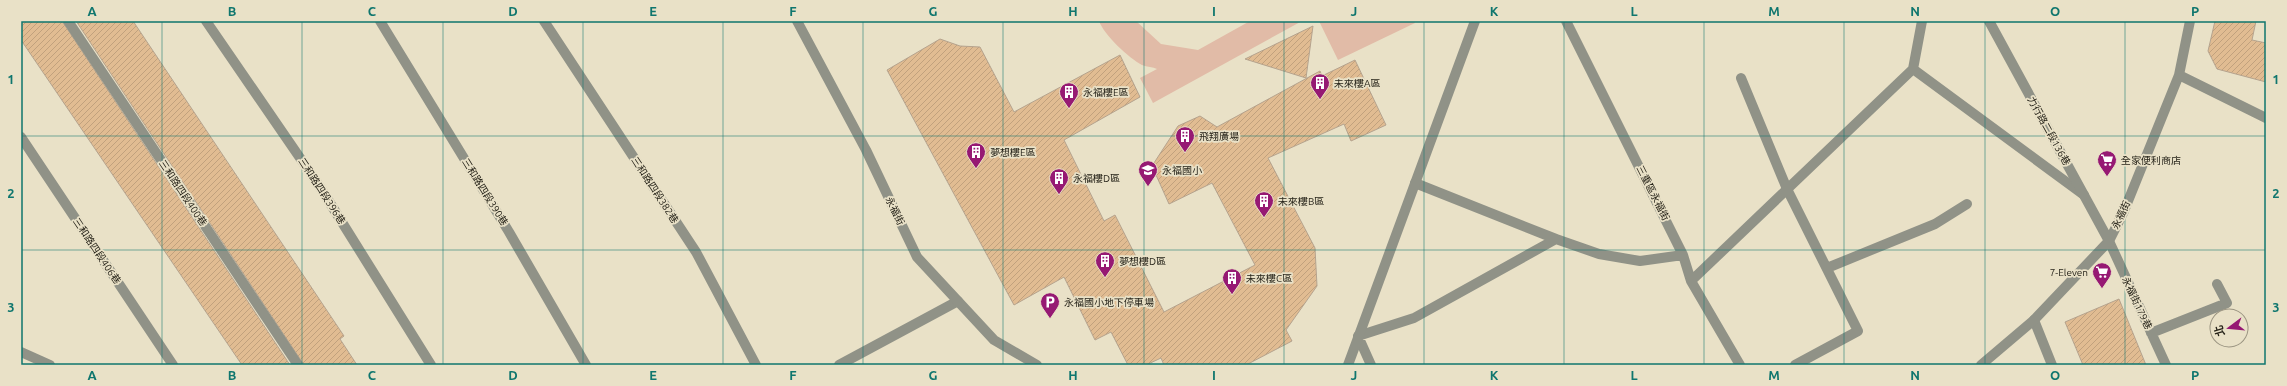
<svg xmlns="http://www.w3.org/2000/svg" width="2287" height="386" font-family="Ubuntu,'Noto Sans TC',sans-serif">
<style>
.grass{fill:#e1bba7}
.building{fill:url(#building-hatch);stroke:#b5a38e}
.lines{fill:none;stroke-linecap:round;stroke-linejoin:round}
.lane{stroke:#909287;stroke-width:10}
.street{stroke:#909287;stroke-width:10}
.grid{fill:none;stroke:#0f766e;stroke-width:1;stroke-opacity:0.55}
.labels{text-anchor:middle;dominant-baseline:central;stroke-width:3.5;stroke-linejoin:round;paint-order:stroke}
.poi-label{font-size:10px;fill:#27241a;stroke:#e9e1c7;text-anchor:start}
.street-label{font-size:10px;fill:#27241a;stroke:#e9e1c7}
.neatline{fill:none;stroke:#0f766e;stroke-width:1.5}
.grid-label{font-size:13px;text-anchor:middle;font-weight:bold;fill:#0f766e}
</style>
<defs>
<pattern id="building-hatch" width="6" height="6" patternUnits="userSpaceOnUse"><rect width="6" height="6" fill="#e1bc92"/><path d="M-1 1l2-2M0 6l6-6M5 7l2-2" fill="none" stroke="#c1a17d"/></pattern>
</defs>
<rect width="100%" height="100%" fill="#e9e1c7"/>
<path class="grass" d="M1099,21H1136L1161,44L1198,50L1250,21H1302L1153,103L1140,78L1157,69C1153,67 1147,67 1142,65C1129,58 1104,35 1099,21Z
M1319,21H1414L1415,23L1338,60Z"/>
<path class="building" d="M21,21H62L290,365H242L21,40Z
M76,21H133L344,336L340,339L357,365H304Z
M2215,21H2256L2252,40L2266,43V82L2217,69L2208,51Z
M1313,26L1306,78L1245,59Z
M940,39L960,46L980,47L1014,112L1120,55L1140,97L1064,140L1104,221L1115,215L1164,312L1255,265L1212,183L1169,204L1152,166L1178,126L1200,116L1217,127L1320,71L1322,76L1355,60L1386,125L1351,141L1344,124L1268,158L1315,248L1317,286L1286,330L1292,341L1246,365H1164L1161,358L1146,365H1128L1111,332L1095,340L1064,277L1014,305L887,70Z
M2119,299L2146,365H2083L2065,322Z"/>
<g class="lines">
<path class="lane" d="M68,21L298,365
M206,21L320,187L431,365
M380,21L509,232L586,365
M544,21L696,252L756,365
M1566,21L1683,255L1691,281L1740,365
M1913,69L1922,21
M1741,78L1787,189L1858,331L1795,365
M21,137L173,365
M1415,183L1556,239
M2109,241L2166,365
M1827,268L1935,224L1967,204
M1691,281L1913,69L2084,195
M2034,320L2052,365
M2151,333L2227,303L2217,284
M839,365L958,301
M1371,365L1358,336L1414,318L1556,239L1599,254L1640,261L1683,255"/>
<path class="street" d="M797,21L866,150L917,257L994,340L1037,365
M1989,21L2109,241
M2179,75L2266,118
M21,352L50,365
M1348,365L1475,21
M1981,365L2034,320L2109,241L2124,211L2179,75L2190,21"/>
</g>
<path class="grid" d="M162,21V365M302,21V365M443,21V365M583,21V365M723,21V365M863,21V365M1003,21V365M1144,21V365M1284,21V365M1424,21V365M1564,21V365M1704,21V365M1844,21V365M1985,21V365M2125,21V365M21,136H2266M21,250H2266"/>
<defs>
<symbol id="building-pin" viewBox="-11 -11 22 30"><path d="M0 17L-7.5 6A9.5 9.5 0 1 1 7.5 6Z" fill="#961973" stroke="#e9e1c7"/><path d="M-4-6H4V6H1V3H-1V6H-4ZM-2.5-4.3h1.7v1.8h-1.7ZM.8-4.3h1.7v1.8H.8ZM-2.5-1h1.7V.8h-1.7ZM.8-1h1.7V.8H.8Z" fill="#fff"/></symbol>
<symbol id="supermarket-pin" viewBox="-11 -11 22 30"><path d="M0 17L-7.5 6A9.5 9.5 0 1 1 7.5 6Z" fill="#961973" stroke="#e9e1c7"/><path d="M-6-5.5h2.5l.6 2H6L4.5 2H-2.5L-4.4-4H-6ZM-1.5 3.2a1.3 1.3 0 1 0 .1 0ZM3 3.2a1.3 1.3 0 1 0 .1 0Z" fill="#fff"/></symbol>
<symbol id="school-pin" viewBox="-11 -11 22 30"><path d="M0 17L-7.5 6A9.5 9.5 0 1 1 7.5 6Z" fill="#961973" stroke="#e9e1c7"/><path d="M0-5L7-2L0 1L-7-2ZM-4 1L0 2.5L4 1V4Q0 6-4 4Z" fill="#fff"/></symbol>
<symbol id="parking-pin" viewBox="-11 -11 22 30"><path d="M0 17L-7.5 6A9.5 9.5 0 1 1 7.5 6Z" fill="#961973" stroke="#e9e1c7"/><path d="M-3.5-5.5H1a3.5 3.5 0 0 1 0 7H-1V5.5H-3.5ZM-1-3.4V-.6H.8a1.4 1.4 0 0 0 0-2.8Z" fill="#fff"/></symbol>
</defs>
<g fill-rule="evenodd">
<use href="#building-pin" x="1309" y="72" width="22" height="30"/>
<use href="#building-pin" x="1058" y="81" width="22" height="30"/>
<use href="#building-pin" x="1174" y="125" width="22" height="30"/>
<use href="#building-pin" x="965" y="141" width="22" height="30"/>
<use href="#supermarket-pin" x="2096" y="149" width="22" height="30"/>
<use href="#school-pin" x="1137" y="159" width="22" height="30"/>
<use href="#building-pin" x="1048" y="167" width="22" height="30"/>
<use href="#building-pin" x="1253" y="190" width="22" height="30"/>
<use href="#building-pin" x="1094" y="250" width="22" height="30"/>
<use href="#supermarket-pin" x="2091" y="261" width="22" height="30"/>
<use href="#building-pin" x="1221" y="267" width="22" height="30"/>
<use href="#parking-pin" x="1039" y="291" width="22" height="30"/>
</g>
<g class="labels">
<g class="poi-label">
<text x="1334" y="83">未來樓A區</text>
<text x="1083" y="92">永福樓E區</text>
<text x="1199" y="136">飛翔廣場</text>
<text x="990" y="152">夢想樓E區</text>
<text x="2121" y="160">全家便利商店</text>
<text x="1162" y="170">永福國小</text>
<text x="1073" y="178">永福樓D區</text>
<text x="1278" y="201">未來樓B區</text>
<text x="1119" y="261">夢想樓D區</text>
<text x="2088" y="272" text-anchor="end">7-Eleven</text>
<text x="1246" y="278">未來樓C區</text>
<text x="1064" y="302">永福國小地下停車場</text>
</g>
<g class="street-label">
<text transform="translate(2049 131) rotate(61)">力行路二段136巷</text>
<text transform="translate(655 190) rotate(57)">三和路四段382巷</text>
<text transform="translate(322 191) rotate(57)">三和路四段396巷</text>
<text transform="translate(485 192) rotate(58)">三和路四段390巷</text>
<text transform="translate(183 193) rotate(56)">三和路四段400巷</text>
<text transform="translate(1653 193) rotate(63)">三重區永福街</text>
<text transform="translate(895 211) rotate(64)">永福街</text>
<text transform="translate(2121 215) rotate(-65)">永福街</text>
<text transform="translate(97 251) rotate(56)">三和路四段406巷</text>
<text transform="translate(2137 303) rotate(65)">永福街179巷</text>
</g>
</g>
<rect width="2287" height="386" fill="none" stroke="#e9e1c7" stroke-width="44"/>
<g transform="translate(2229 328) rotate(254)"><circle r="19" fill="#e9e1c7" stroke="#9b9582"/>
<path d="M0-3L7 15L0 10L-7 15Z" fill="#961973"/>
<text y="-6" font-size="11" font-weight="bold" text-anchor="middle" fill="#27241a">北</text>
</g>
<rect x="22" y="22" width="2243" height="342" class="neatline"/>
<g class="grid-label">
<text x="92" y="16">A</text>
<text x="232" y="16">B</text>
<text x="372" y="16">C</text>
<text x="513" y="16">D</text>
<text x="653" y="16">E</text>
<text x="793" y="16">F</text>
<text x="933" y="16">G</text>
<text x="1073" y="16">H</text>
<text x="1214" y="16">I</text>
<text x="1354" y="16">J</text>
<text x="1494" y="16">K</text>
<text x="1634" y="16">L</text>
<text x="1774" y="16">M</text>
<text x="1915" y="16">N</text>
<text x="2055" y="16">O</text>
<text x="2195" y="16">P</text>
<text x="11" y="84">1</text>
<text x="2276" y="84">1</text>
<text x="11" y="198">2</text>
<text x="2276" y="198">2</text>
<text x="11" y="312">3</text>
<text x="2276" y="312">3</text>
<text x="92" y="380">A</text>
<text x="232" y="380">B</text>
<text x="372" y="380">C</text>
<text x="513" y="380">D</text>
<text x="653" y="380">E</text>
<text x="793" y="380">F</text>
<text x="933" y="380">G</text>
<text x="1073" y="380">H</text>
<text x="1214" y="380">I</text>
<text x="1354" y="380">J</text>
<text x="1494" y="380">K</text>
<text x="1634" y="380">L</text>
<text x="1774" y="380">M</text>
<text x="1915" y="380">N</text>
<text x="2055" y="380">O</text>
<text x="2195" y="380">P</text>
</g>
</svg>
